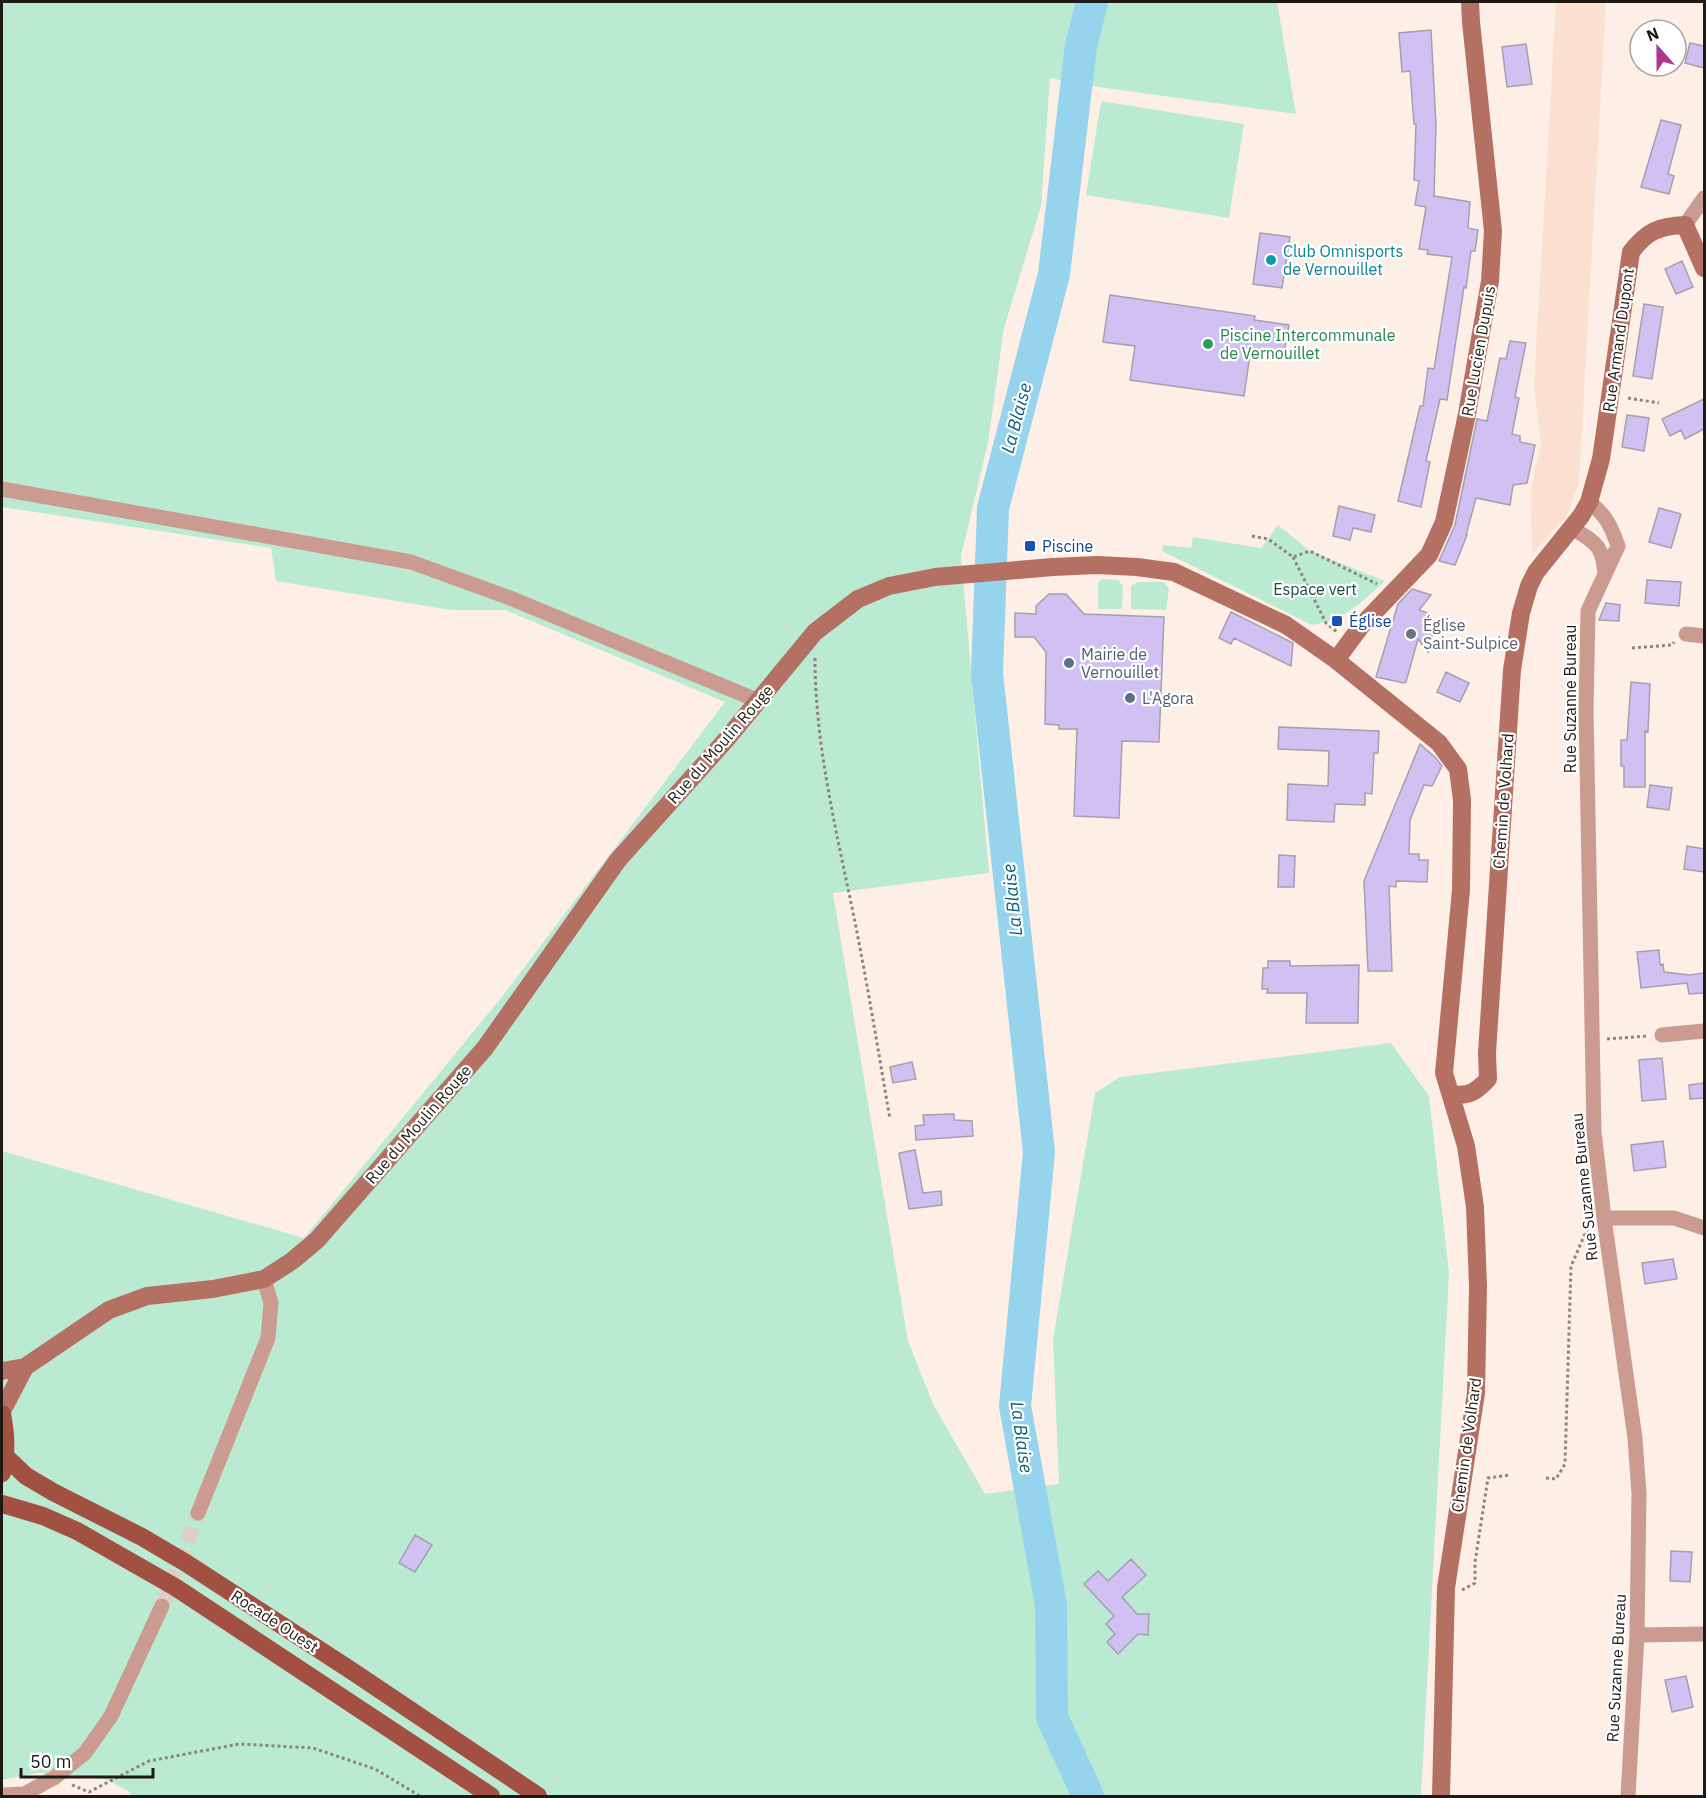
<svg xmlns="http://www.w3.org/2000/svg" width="1706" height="1798" font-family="'IBM Plex Sans',sans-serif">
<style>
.built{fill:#fbe0d2}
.green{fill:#bbead3}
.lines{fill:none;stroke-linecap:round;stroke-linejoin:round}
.river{stroke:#95d4ec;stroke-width:32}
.building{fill:#d1c1f3;stroke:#a59fb0;stroke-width:1.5}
.street-tunnel{stroke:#ddcfc7;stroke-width:15;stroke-dasharray:15 8;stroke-linecap:butt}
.path{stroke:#8e847d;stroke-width:3;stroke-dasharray:3 3;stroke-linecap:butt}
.street{stroke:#cb9b92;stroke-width:15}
.secondary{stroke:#b57064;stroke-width:18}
.primary{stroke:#a25042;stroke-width:18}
.culture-dot{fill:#0f9aa8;stroke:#fff;stroke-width:2}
.leisure-dot{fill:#2e9e5b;stroke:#fff;stroke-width:2}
.transit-dot{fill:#1a4fb4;stroke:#fff;stroke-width:2}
.worship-dot{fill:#6b7280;stroke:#fff;stroke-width:2}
.service-dot{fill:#5c6f8a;stroke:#fff;stroke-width:2}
.labels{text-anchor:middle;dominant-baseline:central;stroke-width:4.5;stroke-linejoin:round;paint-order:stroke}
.culture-label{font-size:16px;fill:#0d838f;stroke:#fff;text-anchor:start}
.leisure-label{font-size:16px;fill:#27864d;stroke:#fff;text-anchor:start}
.street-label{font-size:16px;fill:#201a16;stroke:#fff}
.transit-label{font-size:16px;fill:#164399;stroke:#fff;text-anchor:start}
.park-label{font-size:16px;fill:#1b4936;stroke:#fff}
.worship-label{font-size:16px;fill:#5b616d;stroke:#fff;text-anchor:start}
.service-label{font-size:16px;fill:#4e5e75;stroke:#fff;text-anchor:start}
.water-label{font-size:18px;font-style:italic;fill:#065d75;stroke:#fff}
</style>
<rect width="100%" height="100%" fill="#feefe6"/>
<path class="built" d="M1556,2H1606L1579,482L1567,516L1532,554L1531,489L1541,443L1534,386Z"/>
<path class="green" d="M2,2H1277L1296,114L1098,87L1050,78L1041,206L1004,328L988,443L961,556L989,873L833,893L908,1341L933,1404L985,1494L1059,1484L1053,1339L1095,1093L1120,1077L1391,1043L1429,1096L1449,1273L1421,1796H130V1792L105,1779L37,1773L2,1780V1151L304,1238L501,998L725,702L505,610H450L276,581L271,548L2,507Z
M1101,101L1244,124L1229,218L1086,195Z
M1278,525L1310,551L1385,581C1361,603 1346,619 1312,625L1162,551L1163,545L1191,548L1193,537L1261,548Z
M1102,579L1119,580L1120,583L1123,586L1122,609H1098V583Z
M1137,582H1164L1169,589L1166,610L1131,609V586Z"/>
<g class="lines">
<path class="river" d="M1088,1796L1052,1717L1051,1605L1015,1406L1039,1152L987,673L993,508L1054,274L1081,46L1092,2"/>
</g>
<path class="building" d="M1431,30L1436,125L1434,196L1470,202L1468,228L1478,230L1475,251H1471L1466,288L1464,287L1447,400L1440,399L1426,461L1430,462L1421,507L1398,501L1420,406H1423L1428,368L1434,369L1452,257L1427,254L1428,250L1419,249L1426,207L1415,205L1419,181L1414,180L1416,124H1414L1410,71L1402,72L1399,33Z
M1690,43L1704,46V68L1685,63Z
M1526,44L1532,84L1507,87L1502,47Z
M1661,120L1681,125L1668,174L1674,176L1669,194L1641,187Z
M1260,233L1290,237L1282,288L1253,284Z
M1682,261L1693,287L1676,294L1665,269Z
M1110,295L1255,316L1254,320L1289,325L1284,353L1251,348L1244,396L1130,380L1135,346L1103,342Z
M1644,304L1663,307L1652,379L1633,376Z
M1510,341L1526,343L1515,397L1519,398L1512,434L1520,436V442L1535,445L1527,483L1513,485L1510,505L1476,498L1466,535H1467L1455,565L1439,561L1455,525L1477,419L1487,421L1500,358L1506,359Z
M1704,399V429L1685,439L1681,430L1670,436L1662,419Z
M1627,415L1649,418L1644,451L1622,447Z
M1339,506L1375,515L1371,532L1353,528L1350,540L1333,536Z
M1659,508L1681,514L1671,548L1649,542Z
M1647,580L1681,582L1679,606L1645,603Z
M1412,589L1431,595L1419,610L1430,614L1429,618L1434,627L1428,652L1418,639L1406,682L1404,683L1376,677L1398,604Z
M1049,594H1066L1084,614L1164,617L1159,742L1122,741L1119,818L1074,816L1077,729H1059V725L1045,724L1046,652L1034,637H1015V613L1036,614V606Z
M1606,603L1620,605L1619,621L1599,620Z
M1231,612L1293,643L1291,666L1234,638L1231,644L1219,638Z
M1446,672L1469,683L1460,702L1437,692Z
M1631,682L1650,684L1648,732L1645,731V787H1624V766H1621V740H1627Z
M1279,727L1379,731L1378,753H1374L1372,794L1365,793V805L1335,804L1334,822L1287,820L1288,784L1328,786L1329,751L1278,749Z
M1420,744L1436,758L1442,766L1432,786L1424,785L1410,820L1409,854H1419V860H1428L1427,882L1396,881V887L1389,886L1392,971H1368L1364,881Z
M1650,785L1672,788L1669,810L1647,807Z
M1687,846L1704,849V872L1684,869Z
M1279,855L1295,856L1294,887H1278Z
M1659,950L1660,965L1663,964L1664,972L1690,975L1704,973V993L1689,994L1687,983L1641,988L1637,952Z
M1268,961H1290V966L1359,965L1358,1023H1306L1307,993H1267L1268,989H1262L1263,968H1268Z
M1662,1058L1666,1099L1642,1101L1639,1060Z
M912,1062L916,1079L893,1083L890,1067Z
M1704,1083V1098L1690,1099L1689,1085Z
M954,1114V1120L972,1121L973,1136L916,1140L915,1126L924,1125L923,1115Z
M1663,1141L1666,1167L1634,1171L1631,1145Z
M915,1150L923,1193L941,1191L942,1205L909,1209L899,1153Z
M1673,1259L1677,1279L1645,1284L1642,1263Z
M415,1535L432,1545L415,1572L399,1563Z
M1671,1551L1692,1552L1690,1582L1670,1581Z
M1131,1559L1146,1575L1122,1597L1137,1614H1149L1148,1635L1138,1634L1118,1654L1107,1642L1115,1634L1106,1624L1114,1616L1084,1584L1098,1571L1108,1581Z
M1686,1676L1693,1707L1672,1712L1665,1680Z"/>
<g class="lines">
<path class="street-tunnel" d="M162,1606L198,1513"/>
<path class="path" d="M1628,398L1659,403
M1252,536L1268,539L1293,557L1310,551L1377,584
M1293,557L1326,623L1337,632
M1632,648L1672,645L1674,642
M815,658C815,756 842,852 860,948C871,1005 880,1062 890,1119
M1607,1039L1648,1036
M1546,1478L1556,1479L1565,1464L1571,1266L1589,1225
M1462,1590L1475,1583V1562L1488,1478L1510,1475
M72,1785L89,1792L149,1761L239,1744L313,1748L375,1769L420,1796"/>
<path class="street" d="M1685,225L1704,198
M2,489L411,562L510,598L759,701
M1589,502C1606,515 1611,526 1618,546L1588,611L1586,710L1594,1131L1604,1218L1635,1438L1639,1494L1637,1635L1628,1796
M1572,528C1596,543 1603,545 1605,575
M1686,634L1704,636
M1662,1035L1704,1031
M1604,1218H1674L1704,1228
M198,1513L268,1338L271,1303L264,1279
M1637,1635L1704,1634
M2,1795L24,1794L54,1778L85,1753L111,1716L162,1606"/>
<path class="secondary" d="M1336,660L1362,625L1429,555L1444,522L1467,414L1490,281L1493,231L1471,22L1470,2
M1452,1094C1469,1097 1477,1091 1488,1079L1487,1053L1512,670L1521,613L1529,586L1536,572L1581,516L1589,502L1601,459L1631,252C1647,231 1659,226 1685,225L1704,268
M2,1371L25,1367L109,1310L147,1296L213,1289L264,1279L292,1261L317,1240L485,1048L618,860L725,741L815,632L858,599L889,586L935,577L1053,567L1097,565L1137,567L1174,572L1286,625L1336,660L1439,743L1458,769L1462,800L1461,890L1444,1073L1466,1146L1475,1207L1478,1286L1476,1393L1446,1588L1441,1796
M2,1411L25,1367"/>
<path class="primary" d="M2,1414C6,1435 7,1452 2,1473
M6,1457L26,1476L53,1492L142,1537L186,1563L352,1671L538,1796
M2,1504L43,1516L77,1531L175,1587L491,1796"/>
</g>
<circle class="culture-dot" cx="1271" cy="260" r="6"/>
<circle class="leisure-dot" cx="1208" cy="344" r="6"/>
<g class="transit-dot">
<rect x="1024" y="540" width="12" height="12" rx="3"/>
<rect x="1331" y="615" width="12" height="12" rx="3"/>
</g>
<circle class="worship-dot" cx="1411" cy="634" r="6"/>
<g class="service-dot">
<circle cx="1069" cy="663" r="6"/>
<circle cx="1130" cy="698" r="6"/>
</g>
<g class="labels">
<g class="culture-label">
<text x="1283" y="251">Club Omnisports<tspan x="1283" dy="18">de Vernouillet</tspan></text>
</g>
<g class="leisure-label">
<text x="1220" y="335">Piscine Intercommunale<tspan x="1220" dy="18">de Vernouillet</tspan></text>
</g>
<g class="street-label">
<text transform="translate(1618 340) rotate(-82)">Rue Armand Dupont</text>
<text transform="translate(1478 351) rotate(-80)">Rue Lucien Dupuis</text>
<text transform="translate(1570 699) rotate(-90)">Rue Suzanne Bureau</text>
<text transform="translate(720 744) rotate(-49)">Rue du Moulin Rouge</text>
<text transform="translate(1503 801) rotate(-86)">Chemin de Volhard</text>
<text transform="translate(418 1124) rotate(-49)">Rue du Moulin Rouge</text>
<text transform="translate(1584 1187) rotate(-96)">Rue Suzanne Bureau</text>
<text transform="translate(1466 1445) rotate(-82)">Chemin de Volhard</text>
<text transform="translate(275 1621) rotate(33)">Rocade Ouest</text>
<text transform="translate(1616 1668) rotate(-87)">Rue Suzanne Bureau</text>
</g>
<g class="transit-label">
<text x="1042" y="546">Piscine</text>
<text x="1349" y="621">Église</text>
</g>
<g class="park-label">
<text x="1315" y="589">Espace vert</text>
</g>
<g class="worship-label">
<text x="1423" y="625">Église<tspan x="1423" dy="18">Saint-Sulpice</tspan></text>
</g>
<g class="service-label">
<text x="1081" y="654">Mairie de<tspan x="1081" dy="18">Vernouillet</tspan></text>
<text x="1142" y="698">L'Agora</text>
</g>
<g class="water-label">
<text transform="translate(1016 418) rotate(-75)">La Blaise</text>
<text transform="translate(1012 900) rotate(-96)">La Blaise</text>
<text transform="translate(1022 1437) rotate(82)">La Blaise</text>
</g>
</g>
<rect width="1706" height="1798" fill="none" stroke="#201a16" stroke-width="6"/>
<g transform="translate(1658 48) rotate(339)"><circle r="28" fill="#ffffff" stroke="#a6a3a2" stroke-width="1.5"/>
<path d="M0-4.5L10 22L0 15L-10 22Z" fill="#ab3791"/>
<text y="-9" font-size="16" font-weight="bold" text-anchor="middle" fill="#201a16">N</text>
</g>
<path d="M21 1768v9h132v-9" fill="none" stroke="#201a16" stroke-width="3"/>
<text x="30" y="1768" font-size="18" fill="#201a16" stroke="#ffffff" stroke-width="4.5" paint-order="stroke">50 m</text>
</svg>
